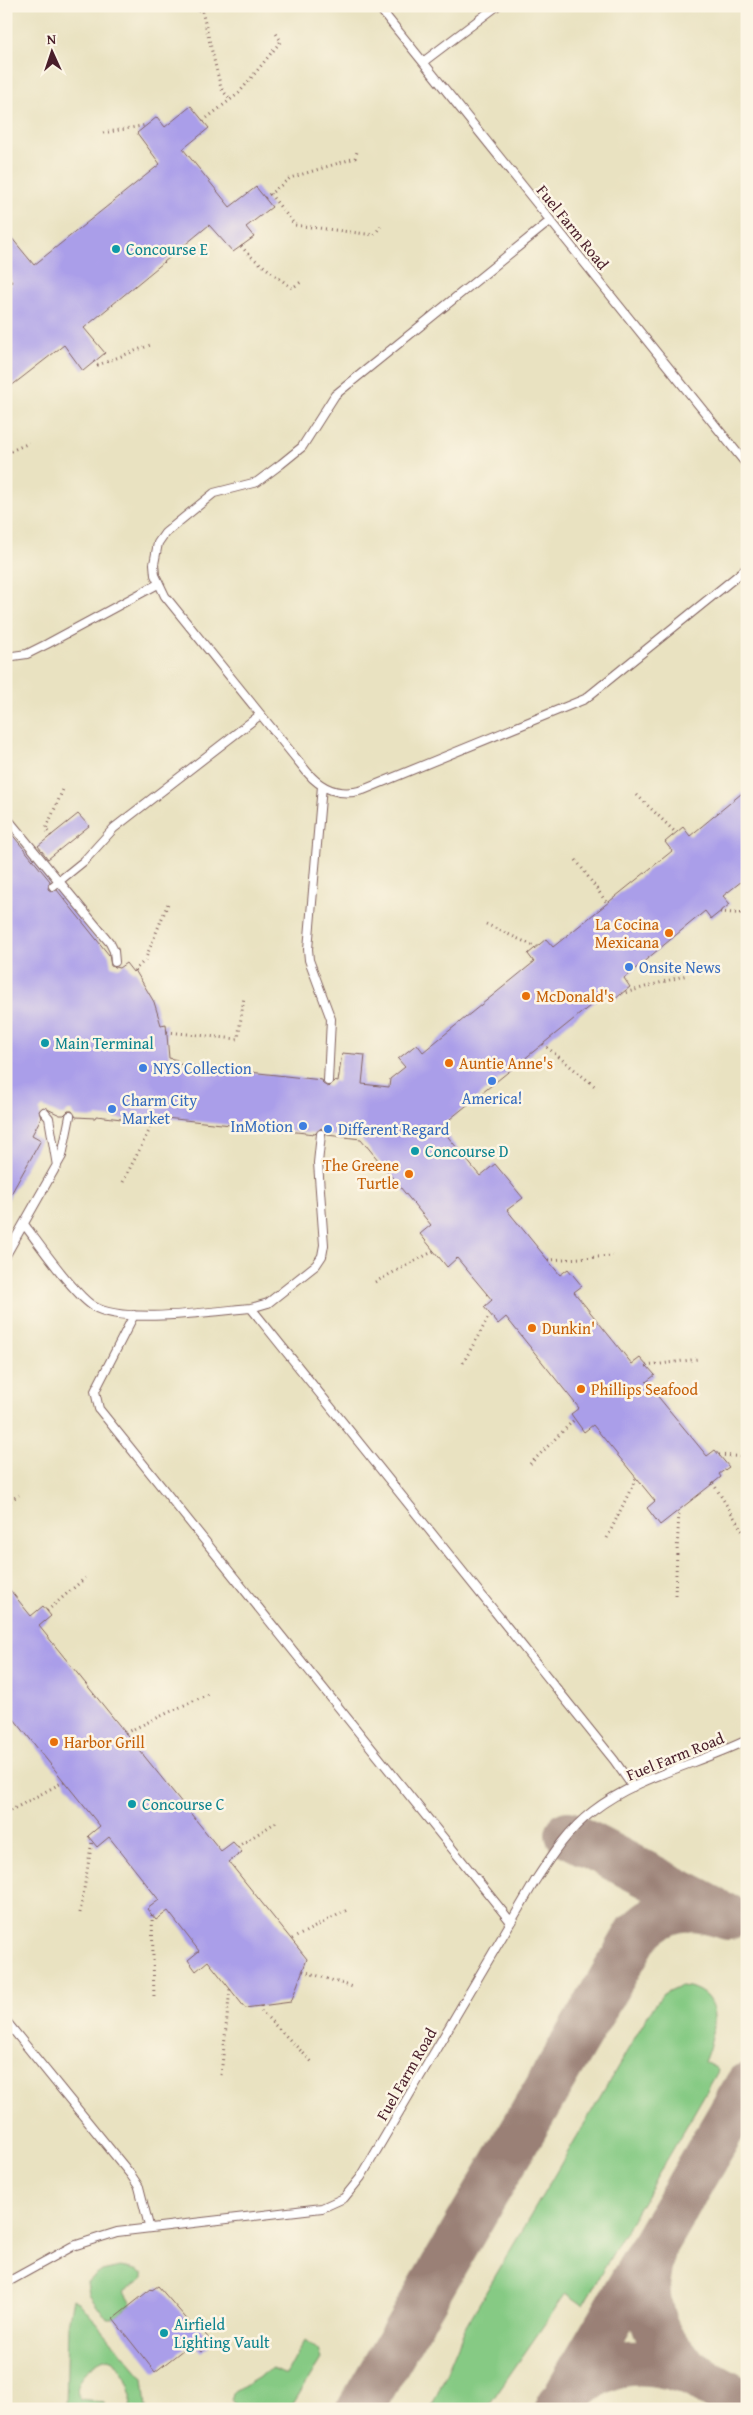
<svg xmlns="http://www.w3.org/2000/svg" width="753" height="2415" font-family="'Gentium Book Plus',serif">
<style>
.green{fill:#86ca84;stroke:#687458}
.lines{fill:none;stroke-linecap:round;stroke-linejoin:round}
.taxiway{stroke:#9a8076;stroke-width:46}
.building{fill:#aa9ee9}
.lane-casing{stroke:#826360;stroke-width:10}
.path{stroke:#826360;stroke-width:3;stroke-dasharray:1 4;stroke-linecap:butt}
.lane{stroke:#fff;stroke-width:8}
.culture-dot{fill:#0f9aa8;stroke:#fcf5e5;stroke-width:2}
.food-dot{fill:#e8710a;stroke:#fcf5e5;stroke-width:2}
.shop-dot{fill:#3f7fe0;stroke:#fcf5e5;stroke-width:2}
.labels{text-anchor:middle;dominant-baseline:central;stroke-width:5;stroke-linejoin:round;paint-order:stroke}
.street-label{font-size:16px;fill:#4a1f2b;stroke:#fcf5e5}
.culture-label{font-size:16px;fill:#0d838f;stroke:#fcf5e5;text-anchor:start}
.food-label{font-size:16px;fill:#c56008;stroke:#fcf5e5;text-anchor:start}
.shop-label{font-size:16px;fill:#366cbe;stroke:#fcf5e5;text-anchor:start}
</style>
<rect width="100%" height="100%" fill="#fcf5e5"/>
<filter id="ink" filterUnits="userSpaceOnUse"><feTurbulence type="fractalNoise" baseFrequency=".02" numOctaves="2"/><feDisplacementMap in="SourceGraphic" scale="10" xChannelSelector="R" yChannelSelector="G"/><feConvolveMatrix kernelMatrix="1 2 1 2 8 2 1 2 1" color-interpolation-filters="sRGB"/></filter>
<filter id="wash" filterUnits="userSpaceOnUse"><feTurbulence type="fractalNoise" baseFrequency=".0096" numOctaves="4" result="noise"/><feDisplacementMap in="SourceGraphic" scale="20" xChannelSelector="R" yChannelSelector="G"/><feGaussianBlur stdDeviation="1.12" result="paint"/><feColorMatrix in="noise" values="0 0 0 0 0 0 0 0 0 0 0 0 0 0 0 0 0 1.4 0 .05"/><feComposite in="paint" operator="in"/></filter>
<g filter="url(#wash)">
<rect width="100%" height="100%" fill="#e9e2c1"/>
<path class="green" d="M680,1986C726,1989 716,2033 704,2062L718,2069L717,2073L583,2305L566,2293L486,2409H431L466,2326L651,2010L663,1994Z
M120,2267L136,2270L143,2274V2278L124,2292L131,2304L113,2319H107L89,2294L87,2282L102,2271Z
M73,2298L78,2301L143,2378L146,2409H129C136,2389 124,2376 113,2360L108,2358C92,2363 68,2384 81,2400L104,2403L106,2409L76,2406V2409H66L68,2325Z
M305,2340L318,2350L321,2359L290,2409H234L237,2407L231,2399L234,2392L273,2369L286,2375Z"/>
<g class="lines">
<path class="taxiway" d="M568,1834L714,1910
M653,2251C640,2291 650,2335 682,2364C700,2381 725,2392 747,2404
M568,2396C604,2354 653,2356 699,2377
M360,2409L638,1933C668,1903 690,1905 728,1917
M558,2409L747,2086"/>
</g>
<g id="blocks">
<path class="building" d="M191,106L209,128L183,149L230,207L256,187L272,207L246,227L254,237L233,252L209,225L84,328L105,353L83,371L64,345L6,390V287L12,282L6,274V231L34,265L160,164L137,133L157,117L165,127Z
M747,789V877L723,896L730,904L711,919L705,911L624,978L630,987L621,994L612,1002L606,993L440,1127L480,1176L495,1164L523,1198L507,1210L560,1275L568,1269L582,1286L574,1292L632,1364L640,1358L655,1375L646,1382L707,1456L715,1450L729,1467L719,1474L721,1477L660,1525L647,1508L655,1501L593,1425L584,1432L571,1414L579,1408L506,1317L498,1324L484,1307L492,1300L457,1258L447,1267L420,1234L431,1225L361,1139L327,1135L325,1130L321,1128L315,1134L147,1116V1122L96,1116L95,1118L76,1117L72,1111H68L64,1115H60L43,1107L39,1111L41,1118L32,1135L41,1140L6,1203V827L50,881L48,889L51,891L57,890L109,955L111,966L119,968L126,963L133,972L135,970L154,1002L161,1025L166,1024L169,1058L177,1060V1064L322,1080L323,1084L328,1087L334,1081L338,1082L342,1053L365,1055L362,1084L389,1087L390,1079L405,1067L398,1059L417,1044L423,1052L534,962L528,954L546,939L553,947L672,851L665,842L683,827L690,836Z
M78,814L89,826L48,859L38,846Z
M6,1585L31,1616L43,1606L51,1616L39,1626L221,1851L233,1842L242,1852L229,1862L307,1959L291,2002L245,2008L208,1961L196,1971L188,1960L199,1951L168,1911L156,1920L147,1909L159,1900L109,1837L97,1847L88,1836L100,1826L6,1709Z
M158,2286L192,2325L196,2322L212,2343L201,2352L193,2342L155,2372L113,2319L151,2289L152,2290Z"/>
</g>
</g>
<g filter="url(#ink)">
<use href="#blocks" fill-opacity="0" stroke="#826360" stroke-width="1"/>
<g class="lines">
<defs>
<path id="lane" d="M378,6L747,465
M423,62L497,6
M550,221L335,395L302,447L281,464L257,482L214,493L165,533L158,543L154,564L155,575L165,596L307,772C321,789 340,797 363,790L585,699L747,568
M6,657L27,654L47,644L158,584
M322,786L308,949L309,960L331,1019L328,1081
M6,817L110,943L114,951L115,962
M53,886L84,861L114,828L260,715
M44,1112L49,1118L57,1166
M24,1224C38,1243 74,1294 93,1306C122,1325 215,1311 251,1308L268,1303L316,1265L322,1256L324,1245L318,1163L321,1134
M6,1255L62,1156L70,1116
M251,1308L614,1760L633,1787
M134,1315L95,1391L99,1409L511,1922
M6,2021L131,2175L139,2187L149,2226
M6,2283L73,2246L117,2232L322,2208L344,2198L361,2177L535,1881C552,1855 568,1830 593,1811C636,1777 698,1764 747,1740"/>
</defs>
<use href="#lane" class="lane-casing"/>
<path class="path" d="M193,9L202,11L221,88L230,100
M203,121L239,93L281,41L275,32
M103,133L147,125
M270,194L295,225L374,235L381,226
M265,198L290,178L355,158L358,149
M241,246L249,255L292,288L301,282
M94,361L98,365L153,344
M6,453L29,443
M637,795L676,833
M51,836L46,829L64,787
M576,860L607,903
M720,912L747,914
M486,924L536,947
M134,971L145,960L169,901
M621,994L687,975
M167,1032L238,1039L244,997
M543,1044L597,1088
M123,1182L156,1117
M548,1260L613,1256
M375,1282L434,1251
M463,1363L490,1315
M646,1366L698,1359
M719,1455L747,1457
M530,1464L575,1419
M713,1483L745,1535
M6,1503L19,1495
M607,1538L636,1478
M675,1595L679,1511
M47,1611L85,1578
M125,1733L208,1694
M6,1813L65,1781
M237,1847L278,1821
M80,1913L92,1841
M152,1915L154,1998
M292,1939L349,1909
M303,1971L353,1987
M261,2006V2011L312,2062
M221,2075L230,1989"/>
<use href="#lane" class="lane"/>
</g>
</g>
<g class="culture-dot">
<circle cx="116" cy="249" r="5"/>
<circle cx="45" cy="1043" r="5"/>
<circle cx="415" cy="1151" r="5"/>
<circle cx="132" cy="1804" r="5"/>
<circle cx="164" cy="2333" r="5"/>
</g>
<g class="food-dot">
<circle cx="669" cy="933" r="5"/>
<circle cx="526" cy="996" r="5"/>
<circle cx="449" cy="1063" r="5"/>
<circle cx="409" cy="1174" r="5"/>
<circle cx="532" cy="1328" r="5"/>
<circle cx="581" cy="1389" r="5"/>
<circle cx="54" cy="1742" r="5"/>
</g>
<g class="shop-dot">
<circle cx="629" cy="967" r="5"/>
<circle cx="143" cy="1068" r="5"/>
<circle cx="492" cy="1081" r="5"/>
<circle cx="112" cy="1109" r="5"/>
<circle cx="303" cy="1126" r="5"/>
<circle cx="328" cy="1129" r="5"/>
</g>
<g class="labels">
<g class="street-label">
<text transform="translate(573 227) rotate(51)">Fuel Farm Road</text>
<text transform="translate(675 1756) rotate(-22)">Fuel Farm Road</text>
<text transform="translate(406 2074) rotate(-60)">Fuel Farm Road</text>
</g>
<g class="culture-label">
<text x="126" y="249">Concourse E</text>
<text x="55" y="1043">Main Terminal</text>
<text x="425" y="1151">Concourse D</text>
<text x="142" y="1804">Concourse C</text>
<text x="174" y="2324">Airfield<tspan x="174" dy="18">Lighting Vault</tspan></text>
</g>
<g class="food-label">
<text x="659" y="924" text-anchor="end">La Cocina<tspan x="659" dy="18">Mexicana</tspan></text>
<text x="536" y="996">McDonald's</text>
<text x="459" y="1063">Auntie Anne's</text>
<text x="399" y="1165" text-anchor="end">The Greene<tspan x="399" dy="18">Turtle</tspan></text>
<text x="542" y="1328">Dunkin'</text>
<text x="591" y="1389">Phillips Seafood</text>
<text x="64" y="1742">Harbor Grill</text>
</g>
<g class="shop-label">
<text x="639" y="967">Onsite News</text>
<text x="153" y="1068">NYS Collection</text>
<text x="492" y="1098" text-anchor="middle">America!</text>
<text x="122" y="1100">Charm City<tspan x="122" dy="18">Market</tspan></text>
<text x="293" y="1126" text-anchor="end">InMotion</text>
<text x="338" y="1129">Different Regard</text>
</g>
</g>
<rect width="753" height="2415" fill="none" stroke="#fcf5e5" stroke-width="25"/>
<g transform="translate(52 52) rotate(357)" stroke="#fcf5e5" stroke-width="4" paint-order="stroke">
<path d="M0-4L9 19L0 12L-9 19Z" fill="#4a1f2b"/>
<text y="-8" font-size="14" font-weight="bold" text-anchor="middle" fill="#4a1f2b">N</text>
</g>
</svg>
